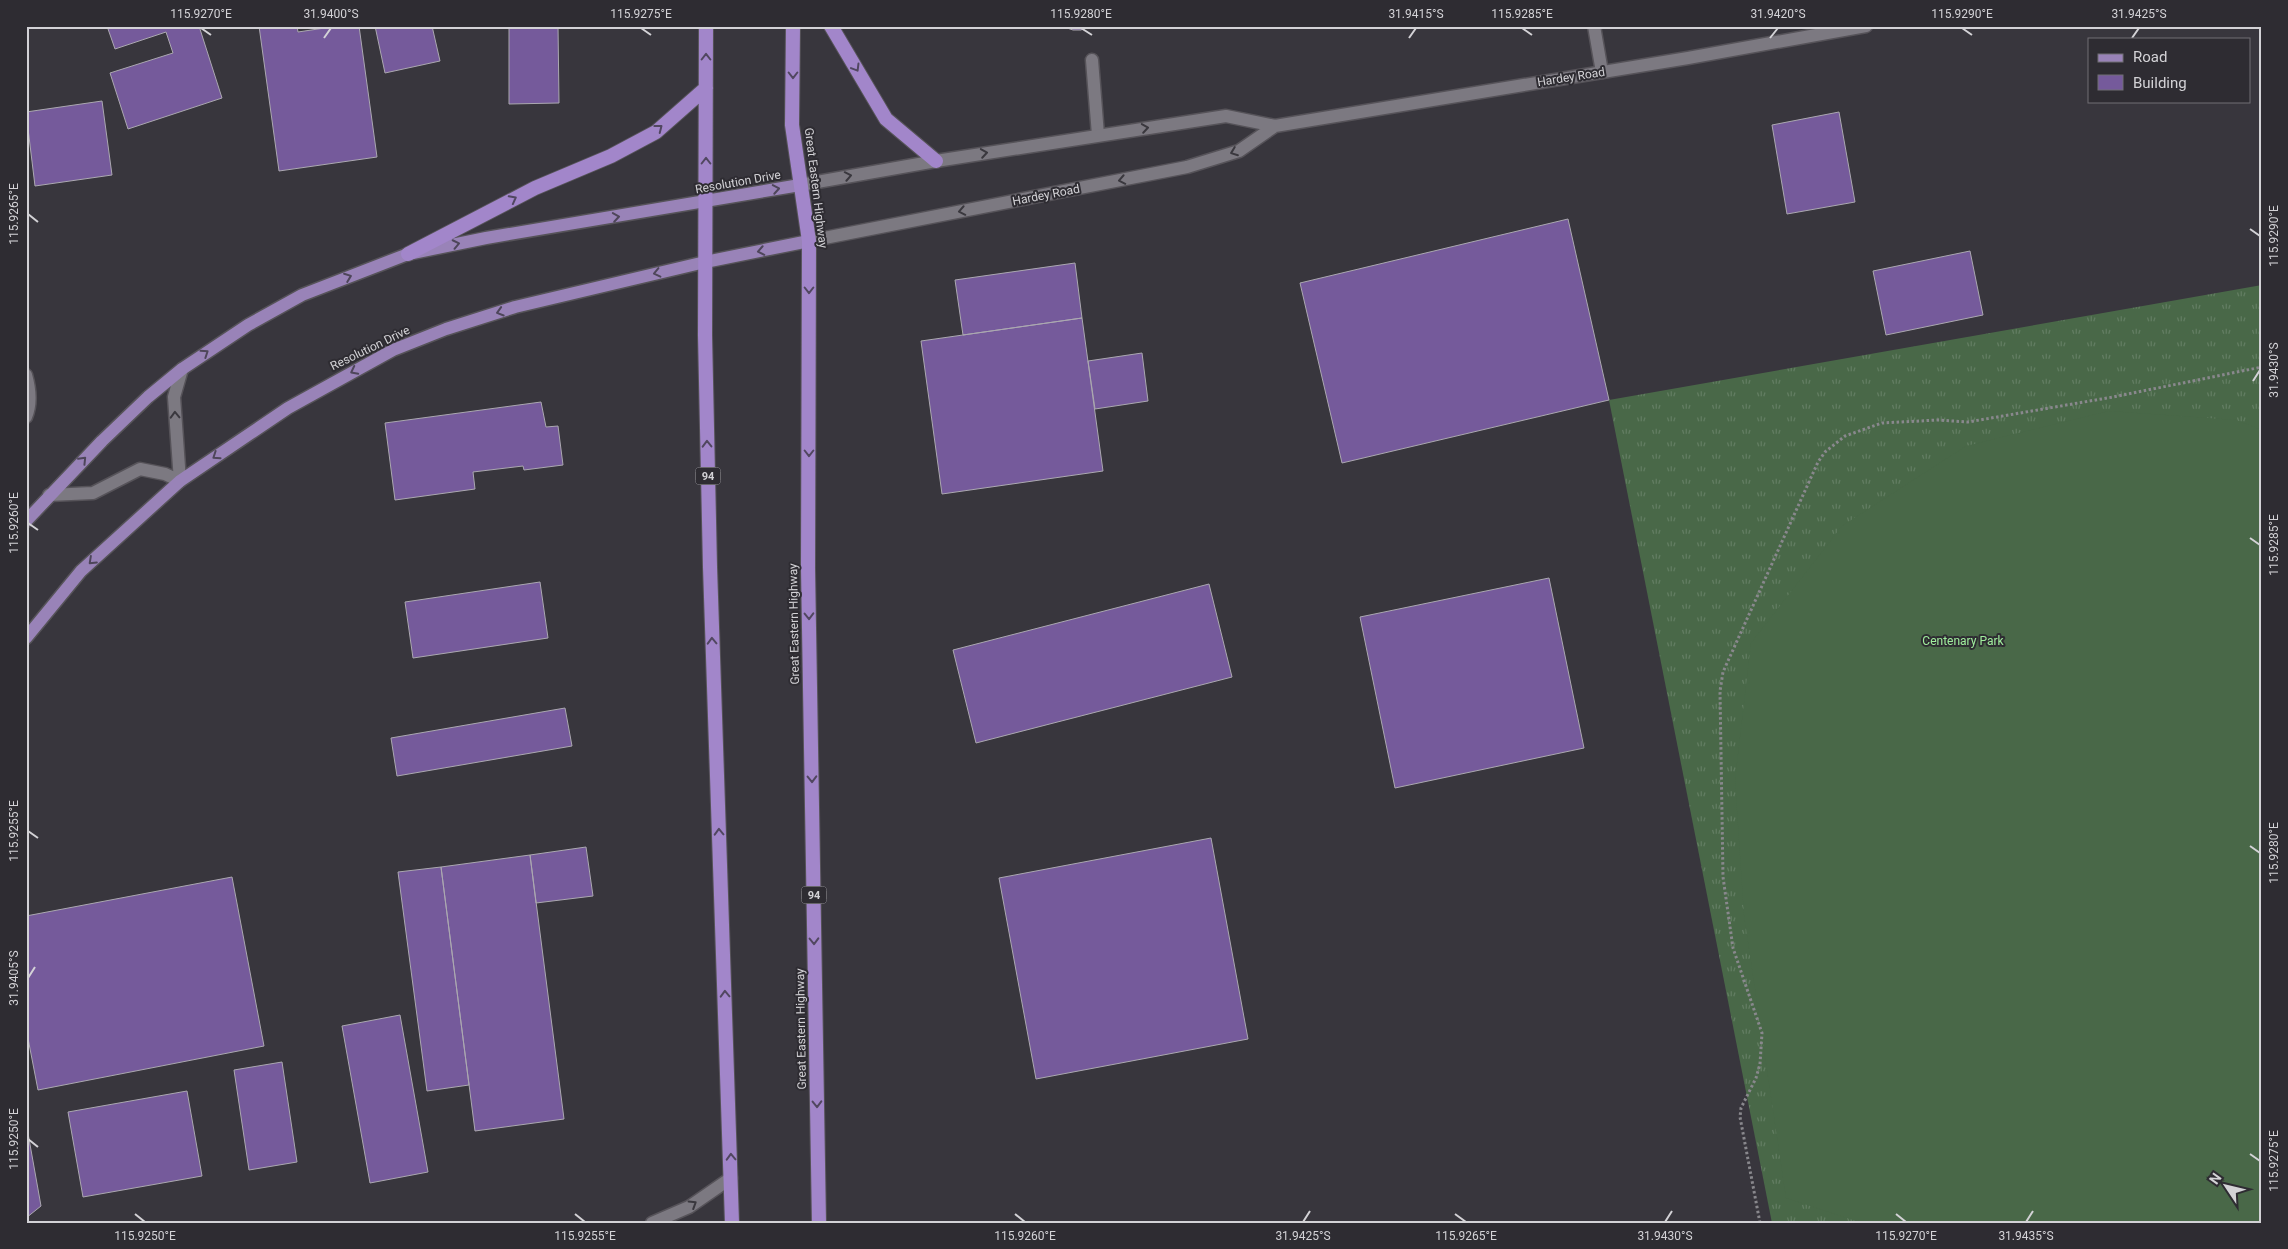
<svg xmlns="http://www.w3.org/2000/svg" width="2288" height="1249" font-family="Roboto,sans-serif">
<style>
.grass{fill:url(#grass-tufts)}
.pitch{fill:#496848}
.building{fill:#755a9b;stroke:#aba8b0}
.lines{fill:none;stroke-linecap:round;stroke-linejoin:round}
.service-casing{stroke:#565359;stroke-width:15}
.minor-casing{stroke:#565359;stroke-width:15}
.secondary-casing{stroke:#565359;stroke-width:15}
.primary-casing{stroke:#565359;stroke-width:15}
.trunk-casing{stroke:#565359;stroke-width:16}
.path{stroke:#89888d;stroke-width:3;stroke-dasharray:2.5 2.5;stroke-linecap:butt}
.service{stroke:#7c7981;stroke-width:12}
.minor{stroke:#7c7981;stroke-width:12}
.secondary{stroke:#7c7981;stroke-width:12}
.primary{stroke:#9983b8;stroke-width:12}
.trunk{stroke:#a286ca;stroke-width:14}
.oneway{stroke:#514760}
.oneway2{stroke:#3a383e}
.oneway3{stroke:#4e465a}
.ticks{fill:none;stroke:#d3d2d6;stroke-width:2}
.labels{text-anchor:middle;dominant-baseline:central;stroke-width:4;stroke-linejoin:round;paint-order:stroke}
.shield{fill:#2e2c32;stroke:#a2a0a5;stroke-width:1}
.shield-label{font-size:11px;font-weight:bold;fill:#d3d2d6}
.street-label{font-size:12px;fill:#d3d2d6;stroke:#2e2c32}
.park-label{font-size:12px;fill:#a0ee9d;stroke:#2e2c32}
.neatline{fill:none;stroke:#d3d2d6;stroke-width:2}
.ticks-label{font-size:12px;text-anchor:middle;fill:#d3d2d6}
</style>
<defs>
<pattern id="grass-tufts" width="24" height="20" patternUnits="userSpaceOnUse" patternTransform="scale(1.25)"><rect width="24" height="20" fill="#496848"/><path d="M3 7l-1-3M5 7V3M7 7l1-3M15 17l-1-3M17 17v-4M19 17l1-3" fill="none" stroke="#627d62"/></pattern>
</defs>
<rect width="100%" height="100%" fill="#38363d"/>
<path class="grass" d="M2262,285V1223H1772L1609,400Z"/>
<path class="pitch" d="M2109,411L2236,420L2262,430V1223H1862L1786,1198L1744,915L1735,780L1751,643L1842,526L1966,446Z"/>
<path class="building" d="M107,26H199L222,98L128,129L110,73L173,53L166,32L115,49Z
M259,26H297L298,32L338,26H359L377,157L279,171Z
M375,26H432L440,61L385,73Z
M509,26H558L559,103L509,104Z
M1061,26H1088L1081,30H1073Z
M102,101L112,175L35,186L26,112Z
M1839,112L1855,202L1787,214L1772,125Z
M1568,219L1609,400L1342,463L1300,283Z
M1970,251L1983,315L1886,335L1873,271Z
M1075,263L1082,318L963,335L955,280Z
M1082,318L1103,471L942,494L921,341Z
M1142,353L1148,401L1095,409L1088,361Z
M541,402L546,427L558,426L563,465L524,470L523,466L473,472L475,489L395,500L385,423Z
M1549,578L1584,748L1395,788L1360,617Z
M540,582L548,638L413,658L405,602Z
M1209,584L1232,677L976,743L953,650Z
M565,708L572,746L397,776L391,738Z
M1211,838L1248,1039L1036,1079L999,878Z
M586,847L593,896L536,903L530,855Z
M530,855L564,1119L475,1131L441,867Z
M441,867L469,1085L427,1091L398,872Z
M232,877L264,1046L38,1090L26,1028V916Z
M400,1015L428,1172L370,1183L342,1026Z
M282,1062L297,1162L249,1170L234,1070Z
M187,1091L202,1176L83,1197L68,1112Z
M26,1122L41,1206L26,1218Z"/>
<g class="lines">
<defs>
<path id="service" d="M1594,26L1602,72
M1092,60L1098,135
M180,481L174,397L182,369
M49,495L93,493L140,469L165,474L180,481"/>
<path id="minor" d="M26,375C30,389 32,403 26,417
M652,1223L689,1207L731,1178"/>
<path id="secondary" d="M800,185L936,161L1226,116L1275,126L1688,58L1866,26
M809,241L1187,167L1239,151L1275,126"/>
<path id="primary" d="M26,521L102,441L148,397L182,369L248,325L302,295L408,254L486,238L800,185
M26,638L81,571L180,481L288,408L393,350L446,329L515,307L705,262L809,241"/>
<path id="trunk" d="M706,26L705,335L710,567L732,1223
M793,26L792,125L809,241L808,568L819,1223
M831,26L886,119L936,161
M408,254L535,188L611,156L656,132L706,88"/>
</defs>
<use href="#service" class="service-casing"/>
<use href="#minor" class="minor-casing"/>
<use href="#secondary" class="secondary-casing"/>
<use href="#primary" class="primary-casing"/>
<use href="#trunk" class="trunk-casing"/>
<path class="path" d="M1760,1223L1740,1117L1741,1108L1756,1078L1760,1064L1762,1033L1733,948L1723,877L1720,691L1723,672L1818,462L1825,452L1845,436L1882,423L1938,420L1968,422L2113,397L2262,367"/>
<use href="#service" class="service"/>
<use href="#minor" class="minor"/>
<use href="#secondary" class="secondary"/>
<use href="#primary" class="primary"/>
<use href="#trunk" class="trunk"/>
</g>
<defs><path id="oneway-chevron" d="M-2-3.5L2.5 0L-2 3.5" fill="none" stroke-width="1.6" stroke-linecap="round" stroke-linejoin="round" transform="scale(1.25)"/></defs>
<g class="oneway">
<use href="#oneway-chevron" transform="translate(706 57) rotate(-90)"/>
<use href="#oneway-chevron" transform="translate(856 68) rotate(59)"/>
<use href="#oneway-chevron" transform="translate(793 75) rotate(90)"/>
<use href="#oneway-chevron" transform="translate(659 128) rotate(-38)"/>
<use href="#oneway-chevron" transform="translate(706 161) rotate(-90)"/>
<use href="#oneway-chevron" transform="translate(513 199) rotate(-28)"/>
<use href="#oneway-chevron" transform="translate(809 290) rotate(90)"/>
<use href="#oneway-chevron" transform="translate(707 444) rotate(-91)"/>
<use href="#oneway-chevron" transform="translate(809 453) rotate(90)"/>
<use href="#oneway-chevron" transform="translate(809 616) rotate(89)"/>
<use href="#oneway-chevron" transform="translate(712 641) rotate(-92)"/>
<use href="#oneway-chevron" transform="translate(812 779) rotate(89)"/>
<use href="#oneway-chevron" transform="translate(719 832) rotate(-92)"/>
<use href="#oneway-chevron" transform="translate(814 941) rotate(89)"/>
<use href="#oneway-chevron" transform="translate(725 994) rotate(-92)"/>
<use href="#oneway-chevron" transform="translate(817 1104) rotate(89)"/>
<use href="#oneway-chevron" transform="translate(731 1157) rotate(-92)"/>
</g>
<g class="oneway2">
<use href="#oneway-chevron" transform="translate(1145 128) rotate(-9)"/>
<use href="#oneway-chevron" transform="translate(1234 152) rotate(159)"/>
<use href="#oneway-chevron" transform="translate(984 153) rotate(-9)"/>
<use href="#oneway-chevron" transform="translate(848 176) rotate(-11)"/>
<use href="#oneway-chevron" transform="translate(1122 180) rotate(169)"/>
<use href="#oneway-chevron" transform="translate(962 211) rotate(169)"/>
<use href="#oneway-chevron" transform="translate(175 415) rotate(-92)"/>
<use href="#oneway-chevron" transform="translate(693 1204) rotate(-32)"/>
</g>
<g class="oneway3">
<use href="#oneway-chevron" transform="translate(776 189) rotate(-10)"/>
<use href="#oneway-chevron" transform="translate(616 217) rotate(-9)"/>
<use href="#oneway-chevron" transform="translate(456 244) rotate(-12)"/>
<use href="#oneway-chevron" transform="translate(761 251) rotate(169)"/>
<use href="#oneway-chevron" transform="translate(657 273) rotate(167)"/>
<use href="#oneway-chevron" transform="translate(348 277) rotate(-21)"/>
<use href="#oneway-chevron" transform="translate(500 312) rotate(163)"/>
<use href="#oneway-chevron" transform="translate(205 353) rotate(-34)"/>
<use href="#oneway-chevron" transform="translate(354 371) rotate(153)"/>
<use href="#oneway-chevron" transform="translate(216 456) rotate(146)"/>
<use href="#oneway-chevron" transform="translate(83 460) rotate(-46)"/>
<use href="#oneway-chevron" transform="translate(92 561) rotate(137)"/>
</g>
<path class="ticks" d="M201,28L211,35M641,28L651,35M1081,28L1092,35M1522,28L1532,35M1962,28L1972,35M324,38L331,28M1409,38L1416,28M1770,38L1778,28M2132,38L2139,28M28,214L38,222M2250,229L2260,236M2253,381L2260,370M28,523L38,530M2250,538L2260,545M28,831L38,838M2250,846L2260,853M28,978L35,967M28,1139L38,1147M2250,1154L2260,1161M135,1214L145,1222M575,1214L585,1222M1015,1214L1025,1222M1455,1214L1466,1222M1896,1214L1906,1222M1303,1222L1310,1211M1665,1222L1672,1211M2026,1222L2033,1211"/>
<g class="labels">
<g class="shield">
<rect x="695.5" y="467.5" width="25" height="17" rx="4"/>
<rect x="801.5" y="886.5" width="25" height="17" rx="4"/>
</g>
<g class="shield-label">
<text x="708" y="476">94</text>
<text x="814" y="895">94</text>
</g>
<g class="street-label">
<text transform="translate(1571 77) rotate(-9)">Hardey Road</text>
<text transform="translate(738 182) rotate(-10)">Resolution Drive</text>
<text transform="translate(816 188) rotate(83)">Great Eastern Highway</text>
<text transform="translate(1046 195) rotate(-11)">Hardey Road</text>
<text transform="translate(370 348) rotate(-26)">Resolution Drive</text>
<text transform="translate(794 624) rotate(-91)">Great Eastern Highway</text>
<text transform="translate(801 1029) rotate(-91)">Great Eastern Highway</text>
</g>
<g class="park-label">
<text x="1963" y="641">Centenary Park</text>
</g>
</g>
<rect width="2288" height="1249" fill="none" stroke="#2e2c32" stroke-width="55"/>
<rect x="2088" y="38" width="162" height="65" fill="#2e2c32" stroke="#706e74"/>
<rect x="2098" y="54" width="25" height="8" fill="#9983b8" stroke="#706e74"/>
<text x="2133" y="62" font-size="15" fill="#d3d2d6">Road</text>
<rect x="2098" y="75" width="25" height="15" fill="#755a9b" stroke="#706e74"/>
<text x="2133" y="88" font-size="15" fill="#d3d2d6">Building</text>
<g transform="translate(2226 1186) rotate(305)" stroke="#2e2c32" stroke-width="4" paint-order="stroke">
<path d="M0-4L9 19L0 12L-9 19Z" fill="#d3d2d6"/>
<text y="-8" font-size="14" font-weight="bold" text-anchor="middle" fill="#d3d2d6">N</text>
</g>
<rect x="28" y="28" width="2232" height="1194" class="neatline"/>
<g class="ticks-label">
<text x="201" y="18">115.9270°E</text>
<text x="331" y="18">31.9400°S</text>
<text x="641" y="18">115.9275°E</text>
<text x="1081" y="18">115.9280°E</text>
<text x="1416" y="18">31.9415°S</text>
<text x="1522" y="18">115.9285°E</text>
<text x="1778" y="18">31.9420°S</text>
<text x="1962" y="18">115.9290°E</text>
<text x="2139" y="18">31.9425°S</text>
<text transform="translate(14 214) rotate(-90)" y="4">115.9265°E</text>
<text transform="translate(2274 236) rotate(-90)" y="4">115.9290°E</text>
<text transform="translate(2274 370) rotate(-90)" y="4">31.9430°S</text>
<text transform="translate(14 523) rotate(-90)" y="4">115.9260°E</text>
<text transform="translate(2274 545) rotate(-90)" y="4">115.9285°E</text>
<text transform="translate(14 831) rotate(-90)" y="4">115.9255°E</text>
<text transform="translate(2274 853) rotate(-90)" y="4">115.9280°E</text>
<text transform="translate(14 978) rotate(-90)" y="4">31.9405°S</text>
<text transform="translate(14 1139) rotate(-90)" y="4">115.9250°E</text>
<text transform="translate(2274 1161) rotate(-90)" y="4">115.9275°E</text>
<text x="145" y="1240">115.9250°E</text>
<text x="585" y="1240">115.9255°E</text>
<text x="1025" y="1240">115.9260°E</text>
<text x="1303" y="1240">31.9425°S</text>
<text x="1466" y="1240">115.9265°E</text>
<text x="1665" y="1240">31.9430°S</text>
<text x="1906" y="1240">115.9270°E</text>
<text x="2026" y="1240">31.9435°S</text>
</g>
</svg>
